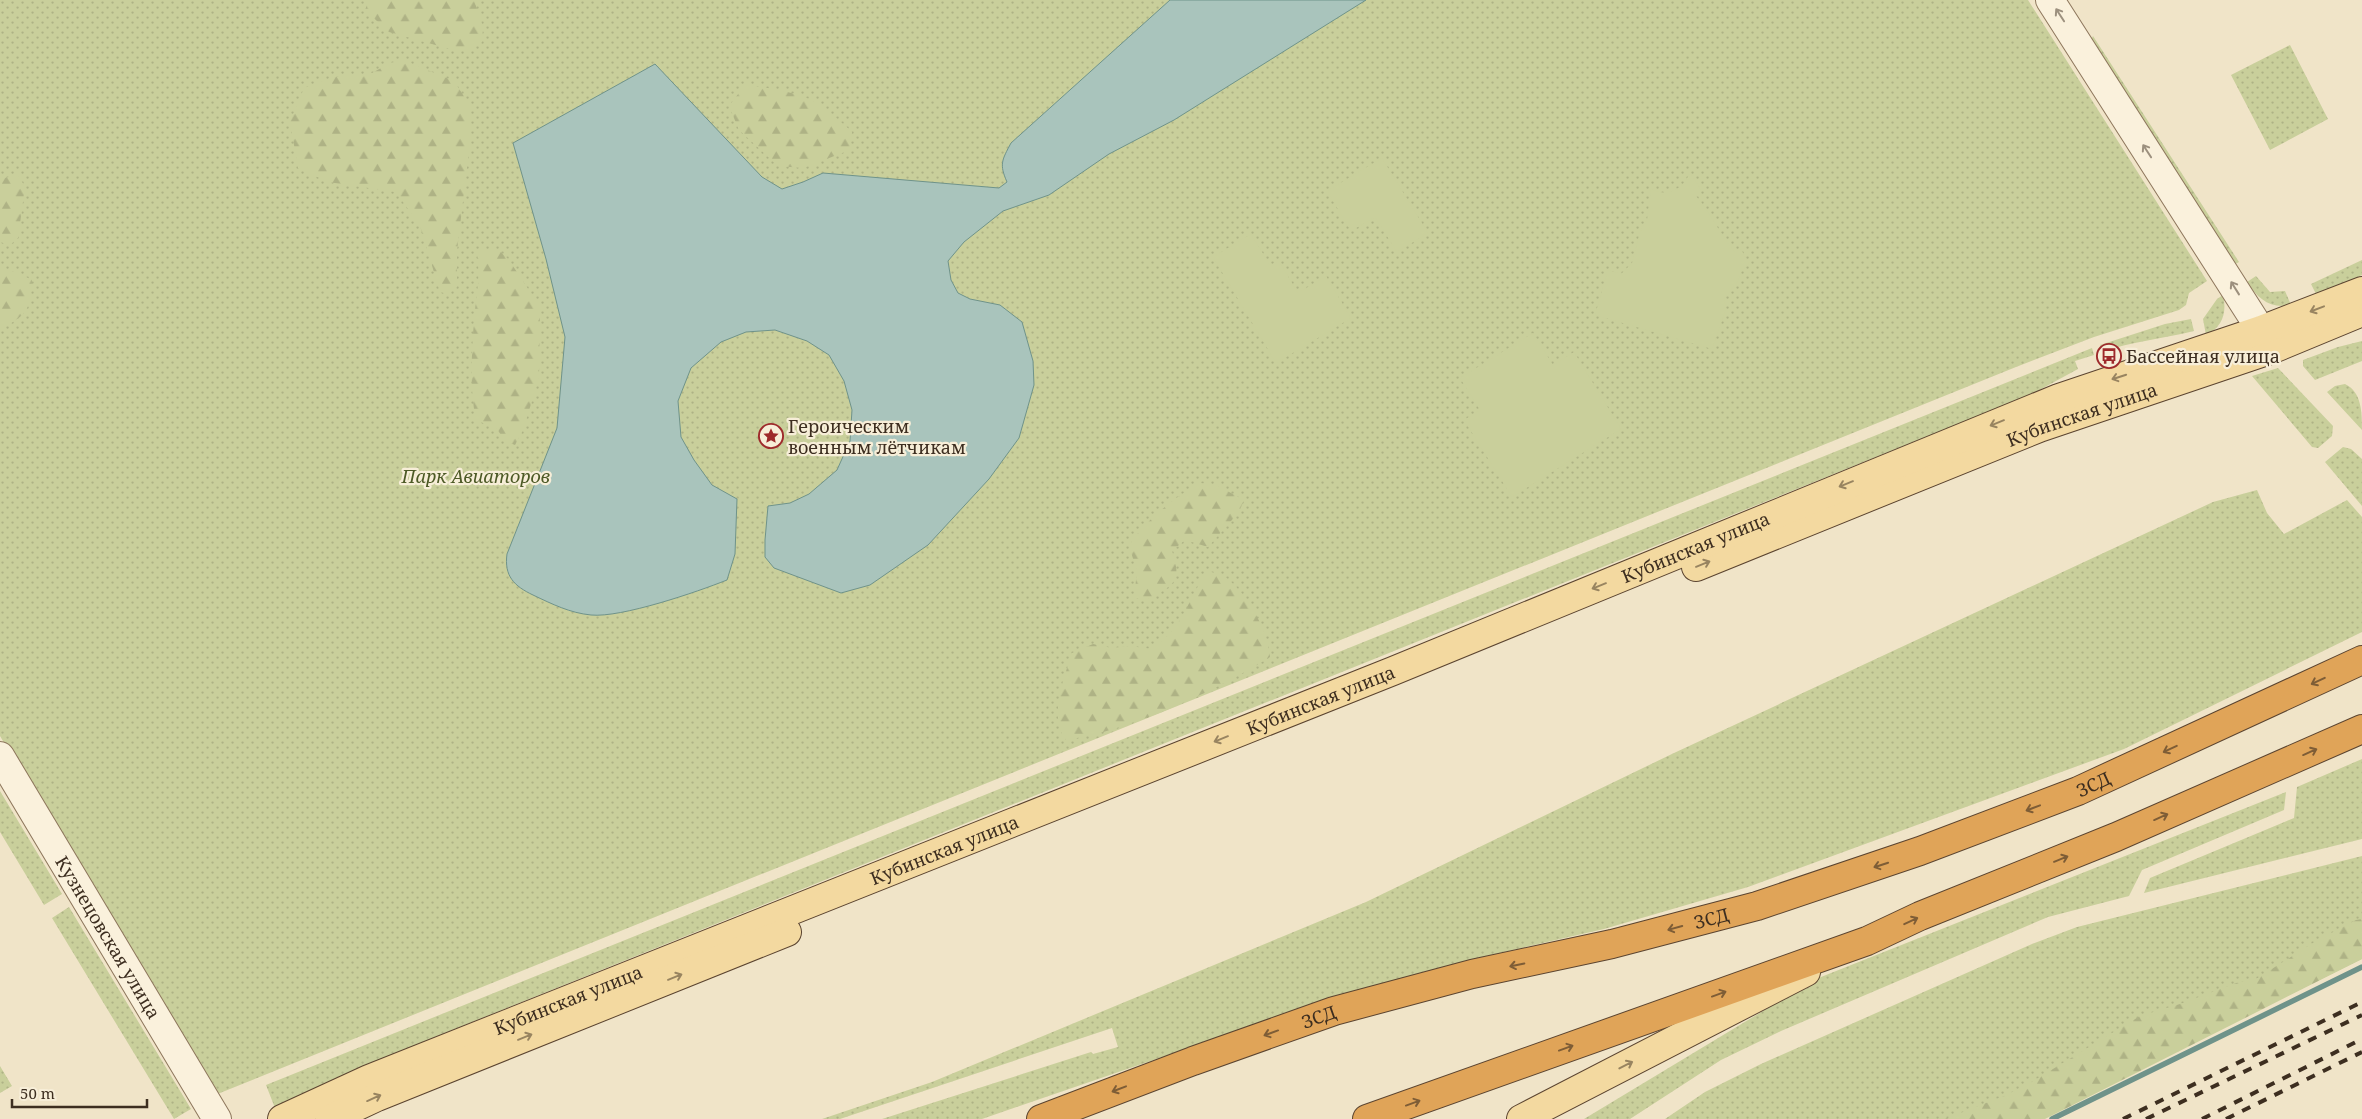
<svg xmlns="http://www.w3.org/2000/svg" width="2362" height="1119" font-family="'Noto Serif',serif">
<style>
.grass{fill:url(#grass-dots)}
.forest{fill:url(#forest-firs)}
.garden{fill:#c9cf9b}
.water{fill:#a9c4bc;stroke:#6f938a}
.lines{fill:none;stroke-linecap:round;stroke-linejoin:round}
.stream{stroke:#6f938a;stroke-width:5.5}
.minor-casing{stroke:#8d765c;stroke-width:30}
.major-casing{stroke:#5b4430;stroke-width:30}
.highway-casing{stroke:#5b4430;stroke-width:30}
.minor{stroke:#faf1dc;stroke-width:28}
.major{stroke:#f3d9a0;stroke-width:28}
.highway{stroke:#e0a458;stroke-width:28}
.rail{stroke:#3d2e20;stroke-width:4;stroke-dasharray:9 9;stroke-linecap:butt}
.oneway{stroke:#9c907e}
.oneway2{stroke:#988460}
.oneway3{stroke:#7e5d36}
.labels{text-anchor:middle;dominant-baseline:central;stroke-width:4.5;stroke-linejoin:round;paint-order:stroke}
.poi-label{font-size:18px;fill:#3d2e20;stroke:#f7eed8;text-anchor:start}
.street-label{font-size:18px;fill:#3d2e20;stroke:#f7eed8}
.park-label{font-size:18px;font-style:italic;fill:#4d5a26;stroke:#f7eed8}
</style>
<defs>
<pattern id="grass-dots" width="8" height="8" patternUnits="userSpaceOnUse" patternTransform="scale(1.25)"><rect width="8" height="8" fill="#c9cf9b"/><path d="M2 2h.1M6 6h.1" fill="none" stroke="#aeb285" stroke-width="1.8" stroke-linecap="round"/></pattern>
<pattern id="forest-firs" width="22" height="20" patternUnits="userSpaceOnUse" patternTransform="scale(1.25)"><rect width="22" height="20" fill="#c9cf9b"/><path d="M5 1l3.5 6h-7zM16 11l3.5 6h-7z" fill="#aeb285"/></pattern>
</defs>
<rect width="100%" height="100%" fill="#f0e4c8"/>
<path class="grass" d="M0,0H2028L2207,281L2189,293L2186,305L2179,310L2094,337L2016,367L215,1095L0,736Z
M2093,36L2239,262L2232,266L2089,44Z
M2290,45L2328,119L2270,150L2231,75Z
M2362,260V275L2317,296L2311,284Z
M2256,276L2270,292L2285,291L2291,305C2270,309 2258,299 2247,282Z
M2223,295C2227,312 2223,327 2206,335L2203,319L2217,299Z
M2191,319L2194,331C2163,339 2132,341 2102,352L2100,345L2165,324Z
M2362,341V361L2315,380L2303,366V360L2338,347Z
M2092,348L2094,355L2075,361L2078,369L2030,395L430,1039L275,1108L266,1085Z
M2278,368L2333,426L2332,436L2318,448L2312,447L2252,376Z
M2345,384C2362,392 2362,413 2362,430L2327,392L2335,386Z
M2343,447L2351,449L2362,459V506L2325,462Z
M2257,490L2267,513L2284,534L2347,500L2362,517V632L2124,749L1748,887L1604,929L1469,960L1331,999L982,1119H882L1091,1052L1093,1054L1118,1047L1112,1028L840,1119H822L932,1082L1366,902L1674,753L2213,502Z
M2362,759V839L2144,893L2150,878L2294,818L2297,787Z
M0,791L62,894L44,905L0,832Z
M2286,792L2284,810L2142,870L2129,896L2048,917L1781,1031L1721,1060L1630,1119H1584L1816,979Z
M2362,856V959L2037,1119H1665L1705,1092L1761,1064L2032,944L2077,927Z
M69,907L191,1109L174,1119L52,918Z
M0,1066L12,1086L0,1093Z"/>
<path class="forest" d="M369,0H474L483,27L482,42L471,50L457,51L389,32L365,10Z
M403,60L454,81L469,104V151L457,251V287L448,294L440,292L420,226L396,192L328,182L298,168L290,122L304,88L333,77L372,73L390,63Z
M745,85C767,88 793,91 813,101C827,109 840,121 852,132L850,150L803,168L778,166L739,130L729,106Z
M18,175L25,187L18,238L10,245L0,242V179Z
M498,249L509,260L540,307L539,378L523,430L515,445L505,441L497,429L476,420C469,387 472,353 474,319C476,297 481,277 477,254L480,251Z
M0,269L16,272L32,280C31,310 26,316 0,329Z
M1200,483L1216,485L1244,500L1239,512L1208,547L1185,540L1172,551C1183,583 1173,585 1146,600L1134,598L1137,571L1129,546C1142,523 1176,496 1200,483Z
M1208,571C1214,573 1224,575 1229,580C1250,599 1267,629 1270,657C1214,692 1131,730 1066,740C1048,717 1064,678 1072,653L1093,644L1112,648L1130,646L1152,649C1187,624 1185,602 1208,571Z
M2362,919V959L2045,1119H1945L2004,1096L2030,1083L2140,1016L2180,1004L2239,982L2256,979L2316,941L2356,920Z"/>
<path class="garden" d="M1382,158L1428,233L1397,252L1375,217L1351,231L1327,191Z
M1690,172L1701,190L1696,191V196C1711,213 1720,235 1735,252L1741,249L1749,264L1742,270L1738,281L1724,299L1726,309L1712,349L1595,315L1608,270L1621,274L1632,263L1640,232L1647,220L1651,189C1667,198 1684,189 1690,172Z
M1251,234L1270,265L1279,261L1298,293L1326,276L1351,318L1276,363L1213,257Z
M1533,333L1553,365L1574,352L1621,429L1512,497L1464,420L1480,410L1460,378Z"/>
<path class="water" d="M1170,0H1366L1174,120L1109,154L1049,195L1003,211L964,242L948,261L951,280L958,293L970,299L1000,305L1022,322L1033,361L1034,385L1019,438L989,479L928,545L870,585L841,593L774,568L765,557V540L768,506L790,503L809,494L837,470L850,441L852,410L844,381L829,355L807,341L775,330L746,332L721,342L691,368L678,401L681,437L694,460L712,485L737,499L735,554L727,580C697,592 621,618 591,615C570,613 552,604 533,595C514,586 504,576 507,554L557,428L565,337L546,259L513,143L655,64L762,177L782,189L803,182L823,173L999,188L1007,182C999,164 1002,160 1011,143Z"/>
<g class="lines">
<path class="stream" d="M2052,1119L2362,967"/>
<defs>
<g id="minor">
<path d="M2050,0L2273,349"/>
<path id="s1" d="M0,756L217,1119"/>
</g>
<g id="major">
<path id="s2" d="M1696,567L2039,428L2273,349L2362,312"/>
<path id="s3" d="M282,1119L369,1079L1393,671L2059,398L2261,330L2362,291"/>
<path d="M330,1119L377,1097L787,932"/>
<path d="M1521,1119L1806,972"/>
</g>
<g id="highway">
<path id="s4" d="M1041,1119L1193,1061L1334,1011L1472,974L1612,944L1757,906L1920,851L2078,791L2362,660"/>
<path d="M1367,1119L1867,941L1920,916L2116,837L2362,729"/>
</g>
</defs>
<use href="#minor" class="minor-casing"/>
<use href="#major" class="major-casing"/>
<use href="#highway" class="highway-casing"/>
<use href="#minor" class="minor"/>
<use href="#major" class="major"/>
<use href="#highway" class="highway"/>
<path class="rail" d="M2123,1119L2362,1002
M2146,1119L2362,1015
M2202,1119L2362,1039
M2226,1119L2362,1052"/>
</g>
<defs><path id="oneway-shaft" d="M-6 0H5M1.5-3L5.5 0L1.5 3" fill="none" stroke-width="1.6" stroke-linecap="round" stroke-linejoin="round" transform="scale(1.25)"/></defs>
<g class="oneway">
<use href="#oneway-shaft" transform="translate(2060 15) rotate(-123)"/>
<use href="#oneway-shaft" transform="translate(2147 151) rotate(-123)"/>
<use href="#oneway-shaft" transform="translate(2235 288) rotate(-122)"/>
</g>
<g class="oneway2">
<use href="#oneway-shaft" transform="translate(2317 309) rotate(159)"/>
<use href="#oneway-shaft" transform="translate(2119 377) rotate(162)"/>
<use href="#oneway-shaft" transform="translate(1997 423) rotate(158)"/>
<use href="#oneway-shaft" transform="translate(1846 484) rotate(158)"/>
<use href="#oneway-shaft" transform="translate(1703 564) rotate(-22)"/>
<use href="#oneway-shaft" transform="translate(1599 586) rotate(158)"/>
<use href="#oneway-shaft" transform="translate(1221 739) rotate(158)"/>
<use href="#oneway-shaft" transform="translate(675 977) rotate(-22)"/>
<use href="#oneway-shaft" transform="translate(525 1037) rotate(-22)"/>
<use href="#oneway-shaft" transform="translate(1626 1065) rotate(-27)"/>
<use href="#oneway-shaft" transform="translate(374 1098) rotate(-24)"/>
</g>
<g class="oneway3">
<use href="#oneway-shaft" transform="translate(2318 681) rotate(155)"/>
<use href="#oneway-shaft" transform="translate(2170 749) rotate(155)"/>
<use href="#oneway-shaft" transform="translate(2310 752) rotate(-24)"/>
<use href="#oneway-shaft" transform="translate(2033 808) rotate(159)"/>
<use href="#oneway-shaft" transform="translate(2161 817) rotate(-24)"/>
<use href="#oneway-shaft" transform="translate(2061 859) rotate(-22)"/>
<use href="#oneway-shaft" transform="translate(1881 865) rotate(162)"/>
<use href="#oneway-shaft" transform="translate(1911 921) rotate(-25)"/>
<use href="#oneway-shaft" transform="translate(1675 928) rotate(165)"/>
<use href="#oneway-shaft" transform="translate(1517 965) rotate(168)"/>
<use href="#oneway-shaft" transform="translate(1719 994) rotate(-20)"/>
<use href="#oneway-shaft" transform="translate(1271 1033) rotate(160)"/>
<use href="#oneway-shaft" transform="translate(1566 1048) rotate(-20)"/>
<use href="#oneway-shaft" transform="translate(1119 1089) rotate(159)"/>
<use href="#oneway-shaft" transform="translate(1413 1103) rotate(-20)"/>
</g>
<defs>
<symbol id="bus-ring" viewBox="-11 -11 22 22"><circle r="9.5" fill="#f7eed8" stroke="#9e2a2b" stroke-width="1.5"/><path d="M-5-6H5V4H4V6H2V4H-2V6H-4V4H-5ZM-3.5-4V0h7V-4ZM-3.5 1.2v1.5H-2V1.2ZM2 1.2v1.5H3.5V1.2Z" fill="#9e2a2b"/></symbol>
<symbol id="sight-ring" viewBox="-11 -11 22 22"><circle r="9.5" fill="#f7eed8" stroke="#9e2a2b" stroke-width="1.5"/><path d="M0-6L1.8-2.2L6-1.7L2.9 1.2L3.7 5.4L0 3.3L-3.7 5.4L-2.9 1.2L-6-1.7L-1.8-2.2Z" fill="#9e2a2b"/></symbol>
</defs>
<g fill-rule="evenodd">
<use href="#bus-ring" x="2095" y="342" width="28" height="28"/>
<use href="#sight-ring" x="757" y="422" width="28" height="28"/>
</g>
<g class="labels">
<g class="poi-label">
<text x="2126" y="356">Бассейная улица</text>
<text x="788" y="426">Героическим<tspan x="788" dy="21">военным лётчикам</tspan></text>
</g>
<g class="street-label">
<text stroke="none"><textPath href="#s2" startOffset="415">Кубинская улица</textPath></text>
<text stroke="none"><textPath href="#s3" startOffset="1525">Кубинская улица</textPath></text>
<text stroke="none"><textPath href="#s3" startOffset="1120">Кубинская улица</textPath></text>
<text stroke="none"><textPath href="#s4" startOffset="1106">ЗСД</textPath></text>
<text stroke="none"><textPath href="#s3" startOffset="715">Кубинская улица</textPath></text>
<text stroke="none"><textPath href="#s4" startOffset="701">ЗСД</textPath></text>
<text stroke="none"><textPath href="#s1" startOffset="211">Кузнецовская улица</textPath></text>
<text stroke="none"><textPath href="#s3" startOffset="310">Кубинская улица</textPath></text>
<text stroke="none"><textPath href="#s4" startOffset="296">ЗСД</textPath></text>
</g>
<g class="park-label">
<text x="476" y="476">Парк Авиаторов</text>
</g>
</g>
<path d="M12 1099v8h135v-8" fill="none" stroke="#3d2e20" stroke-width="2.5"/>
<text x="20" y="1099" font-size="15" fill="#3d2e20" stroke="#f7eed8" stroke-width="4" paint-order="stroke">50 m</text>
</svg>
